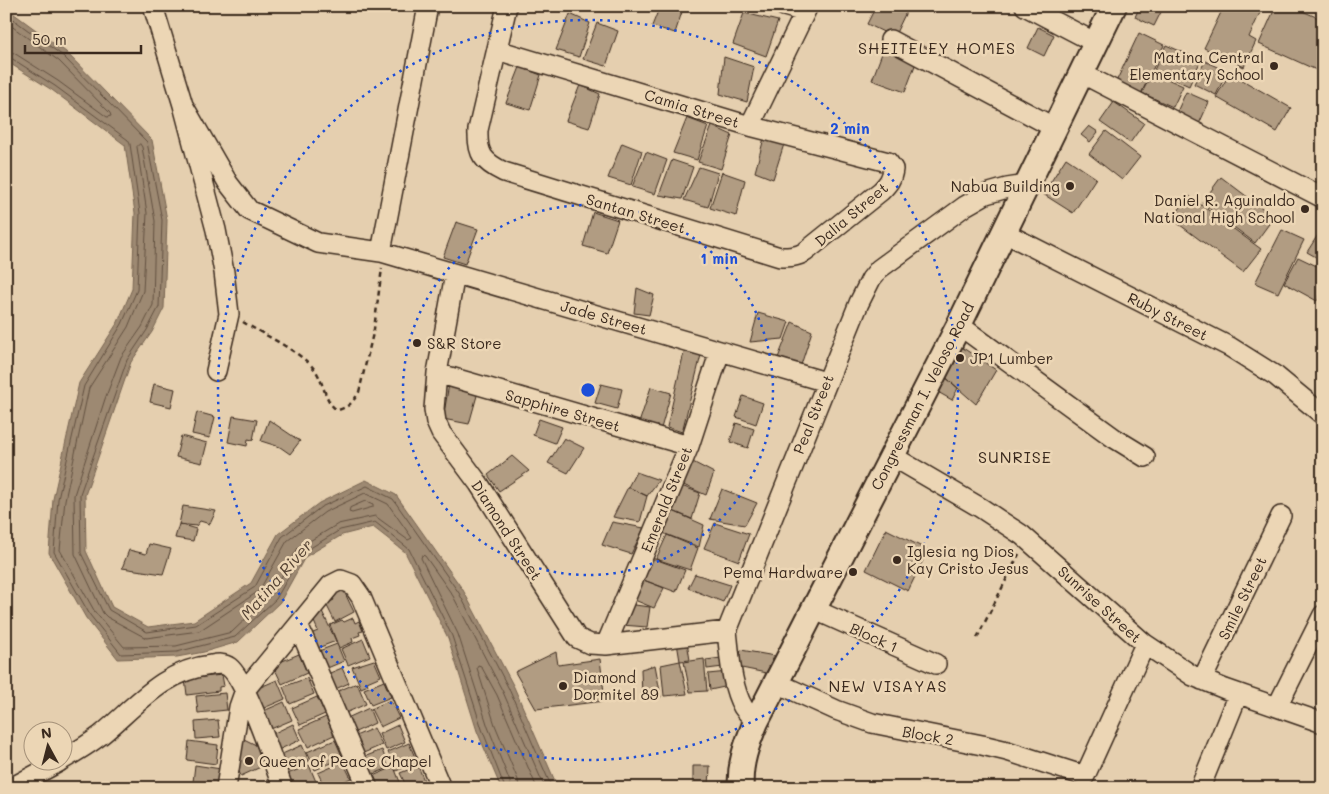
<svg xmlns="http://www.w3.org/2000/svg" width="1329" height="794" font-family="Mali,sans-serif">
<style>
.water{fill:#9d8972;stroke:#766350}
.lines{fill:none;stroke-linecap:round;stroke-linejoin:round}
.shore{stroke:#625040;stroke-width:1}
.building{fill:#b19c82;stroke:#3b2a1e}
.minor-casing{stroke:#3b2a1e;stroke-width:22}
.major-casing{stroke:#3b2a1e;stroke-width:28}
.path{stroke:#3b2a1e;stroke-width:2.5;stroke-dasharray:5 4;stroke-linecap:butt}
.minor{stroke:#ecd6b5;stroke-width:19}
.major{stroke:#ecd6b5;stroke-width:24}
.ring{fill:none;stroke:#1d4ed8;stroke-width:2.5;stroke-dasharray:2.5 5}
.poi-dot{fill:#3b2a1e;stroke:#ecd6b5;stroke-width:2}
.labels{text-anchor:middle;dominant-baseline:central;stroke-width:5;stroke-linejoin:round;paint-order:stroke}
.poi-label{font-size:15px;fill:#3b2a1e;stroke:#ecd6b5;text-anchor:start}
.street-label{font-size:15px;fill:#3b2a1e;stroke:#ecd6b5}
.neighbourhood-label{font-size:16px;letter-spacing:1px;fill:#3b2a1e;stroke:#ecd6b5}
.water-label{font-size:16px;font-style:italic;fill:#544233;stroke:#ecd6b5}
.centre{fill:#1d4ed8;stroke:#ecd6b5;stroke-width:2.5}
.ring-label{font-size:15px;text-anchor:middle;font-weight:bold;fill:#1d4ed8;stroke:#ecd6b5;stroke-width:5;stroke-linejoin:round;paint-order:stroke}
</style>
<rect width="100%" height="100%" fill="#e5cfaf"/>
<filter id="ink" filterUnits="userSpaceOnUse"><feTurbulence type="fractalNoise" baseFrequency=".02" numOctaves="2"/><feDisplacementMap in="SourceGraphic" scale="10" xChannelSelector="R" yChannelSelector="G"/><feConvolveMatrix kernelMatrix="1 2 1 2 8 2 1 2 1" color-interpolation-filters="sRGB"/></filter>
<g filter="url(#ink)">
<path class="water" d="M6,8L66,52L152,140L167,220L164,308L152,332L131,362L85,495L86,551L112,607L148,627L194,621L251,583L278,534L319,503L366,480L396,495L463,590L514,687L558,788H501L477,731L448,638L405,552L373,527L342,535L305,557L280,602L238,642L204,652L177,657L118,659L86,618L49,553L53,499L79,383L118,322L132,289L135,213L125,145L52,90L6,61Z"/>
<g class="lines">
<path class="shore" d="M6,14L63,56L147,142L162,220L159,307L147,330L127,360L80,494L81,553L109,610L147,632L196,625L255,587L282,537L321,507L367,486L393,499L459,593L509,689L552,788
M6,22L59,61L110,113L111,116L107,117L58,81L14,53L6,51
M6,57L11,58L55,86L128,140L130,144L140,213L137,290L122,324L84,386L58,499L54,552L90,615L121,654L177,652L235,637L276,599L302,553L340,530L375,522L409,549L452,636L482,729L505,788
M140,144L142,147L155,221L153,305L142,327L121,357L105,399L74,495L75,554L103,613L107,617L146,638L199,631L259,591L287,541L325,512L365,493L388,504L412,538L408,540L375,516L338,524L298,548L271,595L232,632L176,646L124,647L95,612L60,550L65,500L89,388L128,327L143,291L147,213L137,147Z
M366,501L373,504V507L352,513L349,512L350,508Z
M511,788L510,782L488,727L458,634L421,558L422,555L425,556L453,596L503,692L545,788
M519,788L518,780L495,725L477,668L478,665L481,666L497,695L537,788"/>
</g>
<path class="building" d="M660,6H684L675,33L652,26Z
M876,6H909L894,37L867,24Z
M1140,6H1164L1154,26L1135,17Z
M1224,6H1263L1249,37L1256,41L1244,67L1204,48Z
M1276,6H1291L1323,20V73L1259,44Z
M744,13L778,21L766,56L733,44Z
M570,14L590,23L579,57L556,50Z
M597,23L618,31L606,66L583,59Z
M1038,27L1054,35L1044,56L1028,48Z
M1139,33L1164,45L1140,96L1115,84Z
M1166,45L1201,60L1189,86L1154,70Z
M884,48L917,60L905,92L872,80Z
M724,57L754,67L747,102L720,94Z
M1205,61L1227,72L1216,95L1194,84Z
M520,67L541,75L530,110L506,103Z
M1152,72L1183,86L1173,107L1142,93Z
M1230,73L1291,108L1277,132L1216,97Z
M580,85L600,94L589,128L566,121Z
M1186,92L1209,102L1199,124L1176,114Z
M1114,102L1144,123L1130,143L1100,122Z
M687,118L708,126L697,160L673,153Z
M712,126L732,135L721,169L698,162Z
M1089,126L1098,132L1090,142L1081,135Z
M1106,131L1140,157L1122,180L1089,154Z
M764,138L784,144L773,179L755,172Z
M622,143L642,151L631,185L608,178Z
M646,152L667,160L655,194L632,187Z
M1066,158L1096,178L1073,213L1043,194Z
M672,160L693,167L682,199L659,195Z
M699,167L718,173L708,207L684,200Z
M722,172L745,180L736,216L710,208Z
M1221,177L1274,217L1255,243L1202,203Z
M1189,196L1261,249L1243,272L1172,219Z
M593,212L618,220L607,253L583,246Z
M456,222L478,229L465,264L443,257Z
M1282,230L1304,240L1278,293L1255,283Z
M1321,230L1323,231V261L1307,252Z
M1298,257L1323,269V290L1317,301L1284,283Z
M637,288L654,295L649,315L634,313Z
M758,313L789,322L783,339L750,342Z
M792,322L812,331L801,365L778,358Z
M960,346L996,370L976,404L944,376Z
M684,352L701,355L682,432L667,427Z
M944,376L958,388L952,400L936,391Z
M154,384L175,389L171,407L150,402Z
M449,384L478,392L469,424L443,419Z
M601,384L622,389L617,409L595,403Z
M651,387L671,393L660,432L639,423Z
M743,396L763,403L756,424L736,417Z
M197,412L215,417L210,438L192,434Z
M233,416L257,420L253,440L248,439L247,446L228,442Z
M539,419L562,427L555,443L533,435Z
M269,420L300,441L290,454L280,447L261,441Z
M736,423L754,429L748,448L730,442Z
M181,436L207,443L202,463L176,457Z
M564,438L584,448L568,473L548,463Z
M512,456L529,471L499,491L488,475Z
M689,460L714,473L706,495L679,483Z
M636,472L659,480L647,496L628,487Z
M676,484L700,493L692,519L666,508Z
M628,487L647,496L640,522L613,517Z
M722,489L757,503L745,525L710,519Z
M183,506L216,511L210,524L200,521L196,526L179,524Z
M666,508L704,525L699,547L655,530Z
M612,522L644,528L631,554L602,545Z
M715,523L749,534L739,561L704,548Z
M179,524L196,529L193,541L175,538Z
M886,529L928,550L908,591L866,570Z
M667,535L698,548L690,570L656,559Z
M149,544L171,549L163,574L122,568L129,550L146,554Z
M652,558L685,570L676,592L641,579Z
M695,574L730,585L723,602L688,588Z
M641,579L664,588L654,608L632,599Z
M342,587L354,612L335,622L326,604L334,600L330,593Z
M627,604L650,607L647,627L622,625Z
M320,607L336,641L315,649L308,635L318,631L310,612Z
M353,618L355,623L359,621L363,631L359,632L360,635L352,638L353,642L339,648L330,625L342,620L344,622Z
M363,639L370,656L348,665L341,649Z
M687,642L690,660L680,661L677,643Z
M337,644L344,661L318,672L311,654Z
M741,650L775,656L766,673L737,667Z
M556,652L558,665L600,659L605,701L536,709L515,672Z
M299,654L307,673L282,684L273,665Z
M721,658L723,667L707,669L706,660Z
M704,659L707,691L690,692L684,662Z
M374,660L381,676L367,682L368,685L361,688L352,667Z
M680,661L687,694L664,696L661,665Z
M655,665L661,697L642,698L641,669Z
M342,668L349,683L331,691L325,675Z
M728,672L729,686L710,690L708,674Z
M222,675L224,686L219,687V691L187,695L185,679Z
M307,678L314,694L290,704L283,687Z
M277,680L285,699L257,711L249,692Z
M384,681L391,697L371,705L364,689Z
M357,683L366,704L341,715L331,694Z
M225,693L227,710L198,713L196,696Z
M317,697L325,714L300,725L292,708Z
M390,700L399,718L380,727L371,709Z
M284,702L292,720L266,731L259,713Z
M369,708L375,723L349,735L343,720Z
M326,717L334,735L308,747L299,729Z
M218,720L220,737L196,739L195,722Z
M293,724L300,740L276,751L268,736Z
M398,725L405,742L386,750L379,734Z
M374,728L382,745L359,755L351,738Z
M244,739L256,745L265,765L241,776L233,758L235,743Z
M335,740L343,758L315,770L307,752Z
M189,741L218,745L216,764L187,760Z
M409,743L417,762L396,771L388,752Z
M302,745L309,761L285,772L278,756Z
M382,750L389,768L368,776L361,758Z
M343,762L351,778L330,788H325L318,773Z
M195,765L221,769L219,786L193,782Z
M309,765L317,784L308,788H290L285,775Z
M418,766L425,783L415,788H407L400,773Z
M693,766H710L709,788H693Z
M394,767L402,787L370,788L366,779Z"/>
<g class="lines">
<defs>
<path id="minor" d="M153,6L183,105L216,230L224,272L229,314L216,371
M784,6L805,12
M1025,6L1096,43
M890,40L1055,128
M497,50L750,126L888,162L893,169C892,179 888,184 881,191L805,252C797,257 789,257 780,257L504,172C483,162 477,154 478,130L507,6
M1081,73L1323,198
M183,105L228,183L249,210L318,243L381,252L826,382
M750,126L808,6
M1003,232L1230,347L1276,376L1323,415
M381,252L428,6
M455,274L437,373L434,409L436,422L441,433L479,484L577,638L590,644L606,645L727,631
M959,325L1114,438L1145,457
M437,373L689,446
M892,456L981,508L1022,535L1145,644L1193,676L1225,689L1323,723
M813,609L936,664
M298,625L368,788
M606,645L689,446L720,351
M1202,680L1281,516
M775,682L836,710L872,723L982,745L1007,751L1085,776L1145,644
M1277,707L1323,615
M756,722C752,717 747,713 743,707C731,686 730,656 727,631L859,303L871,279L879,269L965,206L986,194L1007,188L1026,185
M62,760C76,752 89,744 101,735C135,707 164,670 211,665C217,664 224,663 229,667C247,681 273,763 283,788
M11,788L59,762
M226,788L239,707L245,690L331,585L341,580L352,584L361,597L441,788
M1200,788L1238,694"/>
<path id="major" d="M741,788C739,765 747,743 756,722L959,325L1114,6"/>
</defs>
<use href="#minor" class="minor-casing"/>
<use href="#major" class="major-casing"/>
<path class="path" d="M243,322C262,334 302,352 315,370C323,380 326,406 338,410C349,407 353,402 359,392L374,329L382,268
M977,638L1019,554"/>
<use href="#minor" class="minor"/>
<use href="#major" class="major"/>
</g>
</g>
<g class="ring">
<circle cx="588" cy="390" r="185"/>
<circle cx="588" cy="390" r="370"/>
</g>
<g class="poi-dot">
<circle cx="1274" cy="66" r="5"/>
<circle cx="1070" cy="186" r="5"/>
<circle cx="1305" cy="209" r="5"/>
<circle cx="417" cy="343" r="5"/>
<circle cx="960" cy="358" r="5"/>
<circle cx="897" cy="560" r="5"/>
<circle cx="853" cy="572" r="5"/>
<circle cx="563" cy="686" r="5"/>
<circle cx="249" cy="761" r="5"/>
</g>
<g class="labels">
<g class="poi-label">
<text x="1264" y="57" text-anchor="end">Matina Central<tspan x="1264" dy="17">Elementary School</tspan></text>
<text x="1060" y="186" text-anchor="end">Nabua Building</text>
<text x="1295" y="200" text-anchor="end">Daniel R. Aguinaldo<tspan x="1295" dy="17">National High School</tspan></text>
<text x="427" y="343">S&amp;R Store</text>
<text x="970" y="358">JP1 Lumber</text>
<text x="907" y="551">Iglesia ng Dios<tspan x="907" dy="17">Kay Cristo Jesus</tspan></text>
<text x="843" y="572" text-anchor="end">Pema Hardware</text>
<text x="573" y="677">Diamond<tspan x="573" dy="17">Dormitel 89</tspan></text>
<text x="259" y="761">Queen of Peace Chapel</text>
</g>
<g class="street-label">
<text transform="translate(692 108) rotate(17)">Camia Street</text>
<text transform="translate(636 213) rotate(17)">Santan Street</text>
<text transform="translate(851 214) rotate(-40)">Dalia Street</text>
<text transform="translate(1168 316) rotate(27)">Ruby Street</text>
<text transform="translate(604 317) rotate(16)">Jade Street</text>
<text transform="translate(922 396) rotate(-63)">Congressman I. Veloso Road</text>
<text transform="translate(563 410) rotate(16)">Sapphire Street</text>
<text transform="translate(813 414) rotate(-68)">Peal Street</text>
<text transform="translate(666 499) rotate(-68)">Emerald Street</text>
<text transform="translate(507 530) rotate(57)">Diamond Street</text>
<text transform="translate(1242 598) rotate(-64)">Smile Street</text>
<text transform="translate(1100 604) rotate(42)">Sunrise Street</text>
<text transform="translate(874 637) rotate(24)">Block 1</text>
<text transform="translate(928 735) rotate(10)">Block 2</text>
</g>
<g class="neighbourhood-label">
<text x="937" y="47">SHEITELEY HOMES</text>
<text x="1015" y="456">SUNRISE</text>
<text x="888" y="685">NEW VISAYAS</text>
</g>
<g class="water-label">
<text transform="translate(276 579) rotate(-49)">Matina River</text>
</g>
</g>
<circle cx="588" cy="390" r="8" class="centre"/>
<g class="ring-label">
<text x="850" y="134">2 min</text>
<text x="719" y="264">1 min</text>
</g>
<rect width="1329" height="794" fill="none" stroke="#ecd6b5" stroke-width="25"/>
<rect x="12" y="12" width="1304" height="769" fill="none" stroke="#3b2a1e" stroke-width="2" filter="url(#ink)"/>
<g transform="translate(48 746) rotate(353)"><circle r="24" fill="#ecd6b5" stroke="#a59179"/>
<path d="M0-4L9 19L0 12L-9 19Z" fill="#3b2a1e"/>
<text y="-8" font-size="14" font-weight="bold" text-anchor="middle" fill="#3b2a1e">N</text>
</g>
<path d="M25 45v8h116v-8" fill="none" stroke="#3b2a1e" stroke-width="2.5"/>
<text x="32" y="45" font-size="15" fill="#3b2a1e" stroke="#ecd6b5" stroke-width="4" paint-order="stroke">50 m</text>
</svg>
